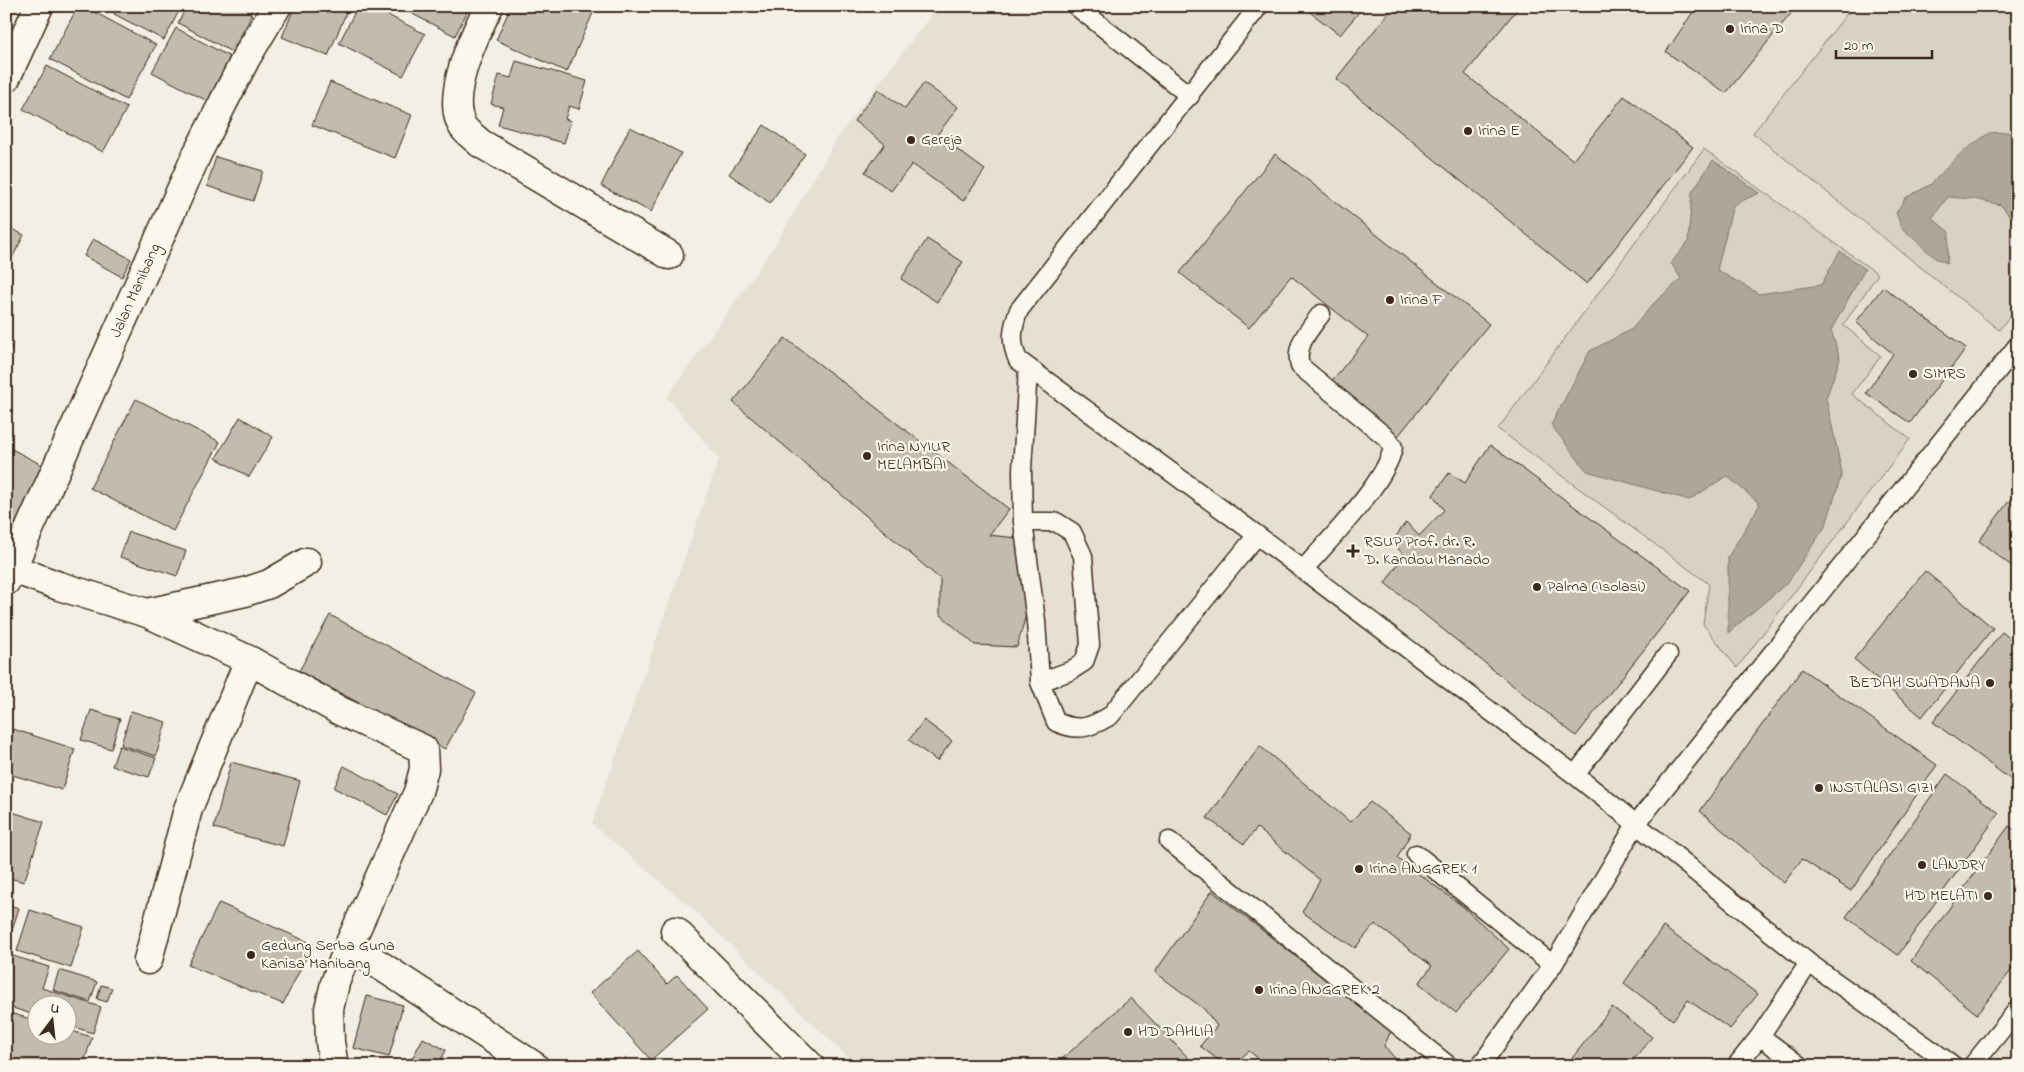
<svg xmlns="http://www.w3.org/2000/svg" width="2024" height="1072" font-family="'Indie Flower',sans-serif">
<style>
.built{fill:#e5dfd4}
.green{fill:#d8d1c6;stroke:#8a7e72}
.water{fill:#afa69a;stroke:#817468}
.building{fill:#c3bbb0;stroke:#3b2a1e}
.lines{fill:none;stroke-linecap:round;stroke-linejoin:round}
.lane-casing{stroke:#3b2a1e;stroke-width:21}
.street-casing{stroke:#3b2a1e;stroke-width:31}
.secondary-casing{stroke:#3b2a1e;stroke-width:31}
.lane{stroke:#fbf7ec;stroke-width:18}
.street{stroke:#fbf7ec;stroke-width:28}
.secondary{stroke:#fbf7ec;stroke-width:28}
.poi-dot{fill:#3b2a1e;stroke:#fbf7ec;stroke-width:2}
.labels{text-anchor:middle;dominant-baseline:central;stroke-width:4.5;stroke-linejoin:round;paint-order:stroke}
.poi-label{font-size:16px;fill:#3b2a1e;stroke:#fbf7ec;text-anchor:start}
.street-label{font-size:16px;fill:#3b2a1e;stroke:#fbf7ec}
</style>
<rect width="100%" height="100%" fill="#f3efe4"/>
<filter id="ink" filterUnits="userSpaceOnUse"><feTurbulence type="fractalNoise" baseFrequency=".02" numOctaves="2"/><feDisplacementMap in="SourceGraphic" scale="10" xChannelSelector="R" yChannelSelector="G"/><feConvolveMatrix kernelMatrix="1 2 1 2 8 2 1 2 1" color-interpolation-filters="sRGB"/></filter>
<g filter="url(#ink)">
<path class="built" d="M938,6H2018V1066H857L694,910L592,824L719,459L667,397L772,250L838,137Z"/>
<path class="green" d="M1853,6H2018V305L1999,330L1753,133Z
M1704,149L1878,274L1843,325L1881,356L1852,394L1910,439L1737,668L1703,624L1709,584L1498,429Z"/>
<path class="water" d="M2007,132L2018,138V227L2001,205L1974,199L1948,197L1932,218L1949,232L1947,263L1935,258L1902,228L1896,213L1905,198L1930,185L1961,153L1989,133Z
M1713,160L1759,193L1733,205L1717,270L1759,294L1821,285L1840,251L1865,269L1831,330L1840,359L1826,398L1842,473L1826,525L1788,582L1728,633V557L1760,504L1727,476L1689,500L1587,471L1551,425L1590,351L1632,329L1654,303L1681,279L1671,263L1688,242L1692,192Z"/>
<path class="building" d="M78,6H83L156,45L126,100L50,59Z
M118,6H171L179,11L164,40L114,14Z
M187,6H254L250,14L252,15L232,52L178,23Z
M295,6H349L328,56L282,37Z
M358,6H370L425,34L403,76L339,43Z
M397,6H470L455,36Z
M511,6H596L567,72L496,40Z
M1302,6H1364L1340,35Z
M1394,6L1518,8L1465,74L1573,160L1624,96L1693,147L1587,284L1336,79Z
M1697,6H1797L1726,93L1666,52Z
M176,28L234,59L211,103L152,72Z
M516,61L587,81L579,109L569,106L565,119L571,121L564,143L498,125L503,107L491,104L499,75L511,78Z
M47,66L127,108L103,152L23,109Z
M330,82L412,115L395,158L312,125Z
M924,83L958,107L937,135L985,170L963,201L912,164L891,191L865,172L885,144L854,121L878,89L905,109Z
M764,125L805,154L770,203L729,174Z
M630,127L681,153L651,212L601,186Z
M1275,154L1489,324L1394,441L1326,388L1368,337L1291,276L1249,328L1180,273Z
M216,157L263,171L253,201L207,186Z
M6,226L24,235L7,268H6Z
M93,239L131,259L122,277L84,256Z
M927,239L963,262L937,302L901,279Z
M1883,287L1966,348L1910,423L1866,393L1893,354L1856,322Z
M785,338L1009,509L989,535L1017,538L1027,611L1017,647L975,645L940,614V579L733,402Z
M6,343L12,346L6,357Z
M136,399L220,442L173,531L90,488Z
M240,417L273,437L249,477L216,458Z
M1490,445L1690,591L1576,736L1385,583L1404,555L1392,542L1406,522L1419,536L1444,510L1433,495L1449,473L1465,483Z
M6,446L46,467L15,524L6,519Z
M2018,489V571L1979,541Z
M129,532L186,551L177,576L120,557Z
M1925,571L1993,628L1922,717L1854,659Z
M330,615L476,693L445,749L299,671Z
M2002,632L2018,645V785L1933,722Z
M1802,669L1937,765L1851,891L1802,859L1784,883L1700,811Z
M91,710L120,719L111,749L81,740Z
M131,711L166,722L156,756L121,745Z
M924,720L952,741L937,761L909,740Z
M13,729L75,749L62,790L6,773V751Z
M119,746L156,758L149,777L112,766Z
M1260,746L1350,822L1370,802L1411,833L1397,858L1461,905L1509,949L1456,1013L1419,983L1432,966L1375,924L1355,948L1302,912L1320,880L1257,828L1244,844L1207,818Z
M231,762L300,781L283,846L214,828Z
M344,766L398,794L387,815L334,788Z
M1947,774L1999,813L1898,955L1846,917Z
M6,810L44,822L24,882L6,877Z
M2009,826L2018,832V962L1977,1014L1911,961Z
M1212,891L1391,1031L1384,1046L1402,1066H1268L1249,1051L1232,1066H1226L1200,1046L1217,1026L1204,1009L1155,972Z
M219,903L313,944L283,1004L188,965Z
M6,904L19,908L6,949Z
M30,910L84,927L71,968L17,951Z
M1663,927L1758,994L1730,1029L1688,1000L1673,1020L1624,983Z
M638,951L667,984L677,975L708,1009L651,1060L590,993Z
M13,956L49,967L42,988L101,1007L93,1033L68,1025V1004H38V1016L6,1006V976Z
M59,970L97,982L90,1002L53,990Z
M101,985L112,988L107,1002L97,999Z
M367,996L403,1005L389,1057L353,1048Z
M1131,998L1196,1066H1054Z
M1612,1007L1652,1037L1628,1066H1566Z
M6,1012L38,1021V1034H68V1030L92,1037L83,1066H6Z
M423,1038L446,1050L438,1066H408Z
M500,1059L508,1066H495Z"/>
<g class="lines">
<defs>
<path id="lane" d="M1076,6L1190,96
M1259,6L1019,310C1012,328 1010,342 1018,360L1257,535L1575,775L1809,963L1954,1066
M1028,369L1022,470L1023,522L1036,621L1040,682L1056,722C1079,732 1089,728 1110,716L1257,535
M1023,522H1056L1072,532L1083,556L1090,645L1084,662L1070,671L1040,682
M1303,570C1327,542 1387,482 1393,447L1387,438L1300,366C1294,346 1309,330 1321,314
M1575,775L1668,654
M1169,841L1449,1066
M1416,854L1553,965
M1760,1036L1800,1066
M1480,1066L1553,965L1636,824L2018,345
M1736,1066L1760,1036L1809,963
M1972,1066L2018,1009"/>
<path id="street" d="M489,6C475,34 444,97 463,127C467,133 475,138 480,143L669,255
M6,78L39,6
M11,568L59,586L147,613L249,660L188,809L148,960
M147,613L245,592L269,584L307,562
M249,660L340,711L423,749L424,769L418,792L349,945L335,983L329,1009L330,1042L334,1066
M675,931L810,1066
M349,945L534,1066"/>
<g id="secondary">
<path id="s1" d="M6,581L197,154L246,58L277,6"/>
</g>
</defs>
<use href="#lane" class="lane-casing"/>
<use href="#street" class="street-casing"/>
<use href="#secondary" class="secondary-casing"/>
<use href="#lane" class="lane"/>
<use href="#street" class="street"/>
<use href="#secondary" class="secondary"/>
</g>
</g>
<g class="poi-dot">
<circle cx="1730" cy="29" r="5"/>
<circle cx="1468" cy="131" r="5"/>
<circle cx="911" cy="140" r="5"/>
<circle cx="1390" cy="300" r="5"/>
<circle cx="1913" cy="374" r="5"/>
<circle cx="867" cy="456" r="5"/>
<path d="M1350.5 543.5h5v5h5v5h-5v5h-5v-5h-5v-5h5z"/>
<circle cx="1537" cy="587" r="5"/>
<circle cx="1990" cy="683" r="5"/>
<circle cx="1819" cy="788" r="5"/>
<circle cx="1922" cy="865" r="5"/>
<circle cx="1359" cy="869" r="5"/>
<circle cx="1988" cy="896" r="5"/>
<circle cx="251" cy="955" r="5"/>
<circle cx="1259" cy="990" r="5"/>
<circle cx="1128" cy="1032" r="5"/>
</g>
<g class="labels">
<g class="poi-label">
<text x="1740" y="29">Irina D</text>
<text x="1478" y="131">Irina E</text>
<text x="921" y="140">Gereja</text>
<text x="1400" y="300">Irina F</text>
<text x="1923" y="374">SIMRS</text>
<text x="877" y="447">Irina NYIUR<tspan x="877" dy="18">MELAMBAI</tspan></text>
<text x="1364" y="542">RSUP Prof. dr. R.<tspan x="1364" dy="18">D. Kandou Manado</tspan></text>
<text x="1547" y="587">Palma (Isolasi)</text>
<text x="1980" y="683" text-anchor="end">BEDAH SWADANA</text>
<text x="1829" y="788">INSTALASI GIZI</text>
<text x="1932" y="865">LANDRY</text>
<text x="1369" y="869">Irina ANGGREK 1</text>
<text x="1978" y="896" text-anchor="end">HD MELATI</text>
<text x="261" y="946">Gedung Serba Guna<tspan x="261" dy="18">Kanisa Manibang</tspan></text>
<text x="1269" y="990">Irina ANGGREK 2</text>
<text x="1138" y="1032">HD DAHLIA</text>
</g>
<g class="street-label">
<text stroke="none"><textPath href="#s1" startOffset="318">Jalan Manibang</textPath></text>
</g>
</g>
<rect width="2024" height="1072" fill="none" stroke="#fbf7ec" stroke-width="25"/>
<rect x="12" y="12" width="1999" height="1047" fill="none" stroke="#3b2a1e" stroke-width="2" filter="url(#ink)"/>
<g transform="translate(52 1020) rotate(15)"><circle r="24" fill="#fbf7ec" stroke="#aea59a"/>
<path d="M0-4L9 19L0 12L-9 19Z" fill="#3b2a1e"/>
<text y="-8" font-size="14" font-weight="bold" text-anchor="middle" fill="#3b2a1e">U</text>
</g>
<path d="M1836 50v8h96v-8" fill="none" stroke="#3b2a1e" stroke-width="2.5"/>
<text x="1844" y="50" font-size="15" fill="#3b2a1e" stroke="#fbf7ec" stroke-width="4" paint-order="stroke">20 m</text>
</svg>
